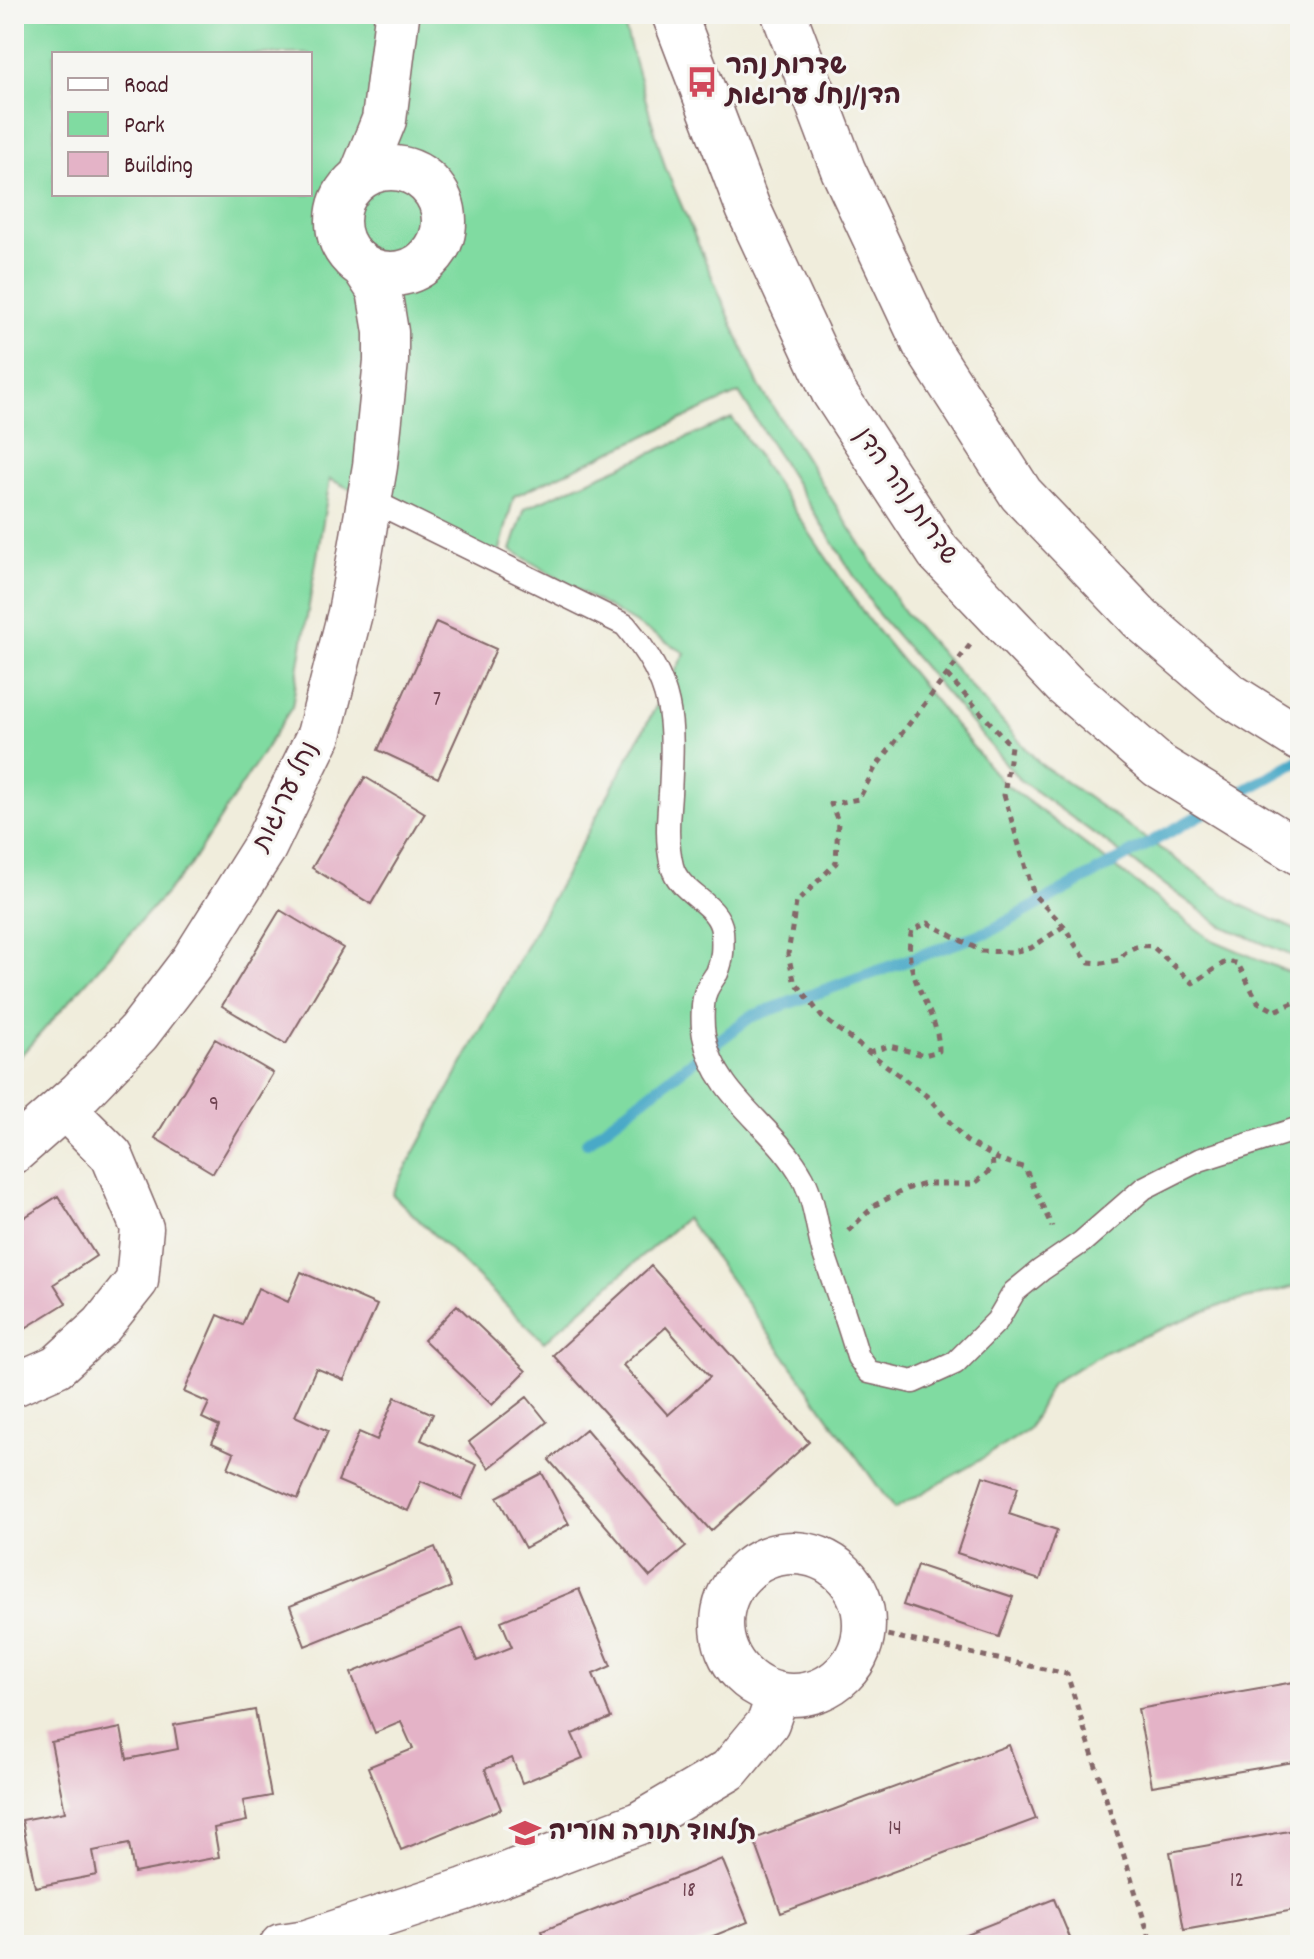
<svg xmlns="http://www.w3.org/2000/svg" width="1314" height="1959" font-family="Dekko,'Playpen Sans Hebrew',sans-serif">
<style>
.green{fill:#80dba1;stroke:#657d66;stroke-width:2;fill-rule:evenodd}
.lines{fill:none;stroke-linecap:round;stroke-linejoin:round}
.stream{stroke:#48a9c7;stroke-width:12}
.building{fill:#e4b3c7;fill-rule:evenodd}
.service-casing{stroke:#846769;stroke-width:25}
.minor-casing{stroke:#846769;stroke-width:45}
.tertiary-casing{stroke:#846769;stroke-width:47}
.secondary-casing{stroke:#846769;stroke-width:47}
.path{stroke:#846769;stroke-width:5;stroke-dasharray:6 6;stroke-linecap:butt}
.service{stroke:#fff;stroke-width:22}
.minor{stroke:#fff;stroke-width:42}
.tertiary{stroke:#fff;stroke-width:44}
.secondary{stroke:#fff;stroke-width:44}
.labels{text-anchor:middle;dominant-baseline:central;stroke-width:6;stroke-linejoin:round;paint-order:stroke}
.number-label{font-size:22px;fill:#704452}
.poi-label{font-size:26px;font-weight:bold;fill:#4a1f2b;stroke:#f6f6f2;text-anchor:start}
.street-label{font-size:26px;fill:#4a1f2b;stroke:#f6f6f2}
</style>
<rect width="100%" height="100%" fill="#f6f6f2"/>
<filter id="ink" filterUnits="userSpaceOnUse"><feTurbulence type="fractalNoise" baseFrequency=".0125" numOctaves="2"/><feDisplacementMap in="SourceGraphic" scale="16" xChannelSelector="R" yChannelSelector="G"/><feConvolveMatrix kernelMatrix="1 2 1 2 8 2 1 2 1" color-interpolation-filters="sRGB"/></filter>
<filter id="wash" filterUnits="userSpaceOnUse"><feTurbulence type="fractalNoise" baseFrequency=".006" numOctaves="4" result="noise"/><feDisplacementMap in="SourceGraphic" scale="32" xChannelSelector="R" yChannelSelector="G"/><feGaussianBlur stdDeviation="1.8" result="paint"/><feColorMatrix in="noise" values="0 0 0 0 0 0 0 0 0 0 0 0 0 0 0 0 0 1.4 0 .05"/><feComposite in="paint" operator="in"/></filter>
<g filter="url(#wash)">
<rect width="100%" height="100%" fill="#f0eddc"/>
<path class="green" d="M14,14H621L665,167L758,384L904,612L1039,763L1239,904L1300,932V959L1222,926L1020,780L878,614L739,393L514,496L497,561L330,479L292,707L189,867L14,1063ZM54,54H310V194H54Z
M732,418L869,621L1000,780L1210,939L1300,977V1285L1215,1307L1107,1351L1052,1383L1028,1430L970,1466L894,1509L686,1218L544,1342L392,1194L685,653L511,550L525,508Z"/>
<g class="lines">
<path class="stream" d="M1231,798L1300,760
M587,1142L750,1017L992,930L1211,809"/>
</g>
<g id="blocks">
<path class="building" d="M436,622L496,649L438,778L378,750Z
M365,777L425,813L371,904L312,868Z
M280,910L343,948L286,1044L222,1006Z
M215,1039L273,1073L213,1173L155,1138Z
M58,1196L96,1256L54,1284L66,1303L14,1335V1224Z
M651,1266L809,1442L711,1531L553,1355ZM666,1327L710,1377L668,1415L623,1365Z
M301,1272L377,1305L344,1380L316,1368L295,1416L328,1431L298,1499L228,1468L234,1453L212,1443L219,1426L202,1418L209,1403L184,1392L218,1315L242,1325L258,1288L288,1302Z
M457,1305L526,1371L492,1405L424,1340Z
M395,1397L433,1414L421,1440L477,1465L462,1499L421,1481L408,1511L338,1481L359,1432L377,1440Z
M527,1397L547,1422L489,1468L469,1442Z
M586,1429L686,1547L650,1577L549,1460Z
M542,1473L569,1524L525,1548L497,1497Z
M983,1476L1018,1487L1009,1514L1057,1530L1040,1580L957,1553Z
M435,1547L451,1587L305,1646L290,1606Z
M917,1565L1013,1597L999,1637L903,1605Z
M579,1589L611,1666L593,1674L611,1718L572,1734L583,1758L522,1783L512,1758L485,1769L501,1809L401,1850L368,1767L413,1749L401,1722L375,1733L351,1673L463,1628L477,1661L512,1647L501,1621Z
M14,1671L21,1691L14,1693Z
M1300,1681V1761L1152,1786L1138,1709Z
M255,1710L271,1796L243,1801L247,1821L214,1828L219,1857L134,1873L129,1844L93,1851L97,1875L35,1887L22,1820L65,1812L51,1742L121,1728L127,1759L178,1749L174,1725Z
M1009,1745L1036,1819L781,1913L754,1839Z
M1300,1829V1909L1184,1930L1170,1852Z
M722,1859L748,1922L691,1945H547L542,1931Z
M1054,1899L1073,1945H938Z"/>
</g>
</g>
<g filter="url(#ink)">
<use href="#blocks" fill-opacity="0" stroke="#846769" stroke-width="2"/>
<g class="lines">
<defs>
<path id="service" d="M369,499L625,625C675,685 674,718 670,794C668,819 666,841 672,866C679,894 719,903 722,931C723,946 723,959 717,973C713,979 707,987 705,994C702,1004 702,1025 704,1036C715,1097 776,1127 803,1178C815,1201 817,1230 824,1254C836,1289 848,1322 858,1357L869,1372L913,1382L955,1363L997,1321L1014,1292L1041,1270L1082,1242L1144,1188L1199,1160L1300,1128"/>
<path id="minor" d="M14,1385L57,1366L102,1325L137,1281L142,1228L112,1156L64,1108
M722 1624a71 71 0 1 1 142 0a71 71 0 1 1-142 0Z
M281,1945L307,1941L465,1889L639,1823L729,1770L768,1723L778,1694"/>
<path id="tertiary" d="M338 221a53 53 0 1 1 106 0a53 53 0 1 1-106 0Z
M361,177L384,120L397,16
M14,1151L80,1093L138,1033L193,961L264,848L319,735L350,613L375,466L386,361V332L379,290L364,267"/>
<path id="secondary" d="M674,14L748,208L833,391L938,552L1065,685L1159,766L1300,853
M784,14L843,170L924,343L1021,494L1141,619L1228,694L1300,739"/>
</defs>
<use href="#service" class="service-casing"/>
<use href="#minor" class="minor-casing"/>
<use href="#tertiary" class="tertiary-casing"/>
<use href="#secondary" class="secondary-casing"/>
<path class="path" d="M970,645L875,768L859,799L831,804L838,821L836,863L796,903L788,954L794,980L822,1017L928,1097L966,1141L998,1159L1025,1168L1052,1227
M947,675L1011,746L1004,795L1034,895L1064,926L1076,946L1089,962L1102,963L1119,960C1129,947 1137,945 1152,946L1193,983L1227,961L1238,964L1258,1002L1275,1011L1300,1000
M869,1052L889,1046L924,1055L939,1051C939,1008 899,978 912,930L928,923L981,951L1012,952L1031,948L1064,926
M848,1231L875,1205L906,1189L925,1184H974L993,1168L992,1155
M864,1630L1067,1674L1152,1945"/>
<use href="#service" class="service"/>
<use href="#minor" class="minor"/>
<use href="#tertiary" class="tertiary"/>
<use href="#secondary" class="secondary"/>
</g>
</g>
<defs>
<symbol id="bus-bare" viewBox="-9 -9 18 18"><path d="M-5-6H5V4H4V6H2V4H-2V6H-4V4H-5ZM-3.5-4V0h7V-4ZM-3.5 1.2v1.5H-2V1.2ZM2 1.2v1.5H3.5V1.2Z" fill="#d1495b" stroke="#f6f6f2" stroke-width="2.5" paint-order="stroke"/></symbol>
<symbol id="school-bare" viewBox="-9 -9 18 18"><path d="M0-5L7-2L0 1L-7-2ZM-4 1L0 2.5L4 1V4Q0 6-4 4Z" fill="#d1495b" stroke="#f6f6f2" stroke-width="2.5" paint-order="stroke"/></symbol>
</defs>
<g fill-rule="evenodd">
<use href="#bus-bare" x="680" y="60" width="44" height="44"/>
<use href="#school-bare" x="503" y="1811" width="44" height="44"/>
</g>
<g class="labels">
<g class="number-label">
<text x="437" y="700">7</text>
<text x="214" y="1105">9</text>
<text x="895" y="1829">14</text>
<text x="1237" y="1881">12</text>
<text x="689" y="1891">18</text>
</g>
<g class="poi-label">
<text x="726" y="67">שדרות נהר<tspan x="726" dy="30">הדן/נחל ערוגות</tspan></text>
<text x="549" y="1833">תלמוד תורה מוריה</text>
</g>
<g class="street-label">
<text transform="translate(905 497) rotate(55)">שדרות נהר הדן</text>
<text transform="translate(287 797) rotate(-64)">נחל ערוגות</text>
</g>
</g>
<rect width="1314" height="1959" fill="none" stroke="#f6f6f2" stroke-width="48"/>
<rect x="52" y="52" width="260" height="144" fill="#f6f6f2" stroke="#b1a0a2" stroke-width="2"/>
<rect x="68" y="78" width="40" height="12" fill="#ffffff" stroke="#b1a0a2" stroke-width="2"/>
<text x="124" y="92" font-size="24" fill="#4a1f2b">Road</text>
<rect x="68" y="112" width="40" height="24" fill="#80dba1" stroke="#b1a0a2" stroke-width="2"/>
<text x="124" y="132" font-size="24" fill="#4a1f2b">Park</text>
<rect x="68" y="152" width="40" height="24" fill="#e4b3c7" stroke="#b1a0a2" stroke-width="2"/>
<text x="124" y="172" font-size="24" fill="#4a1f2b">Building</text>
</svg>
